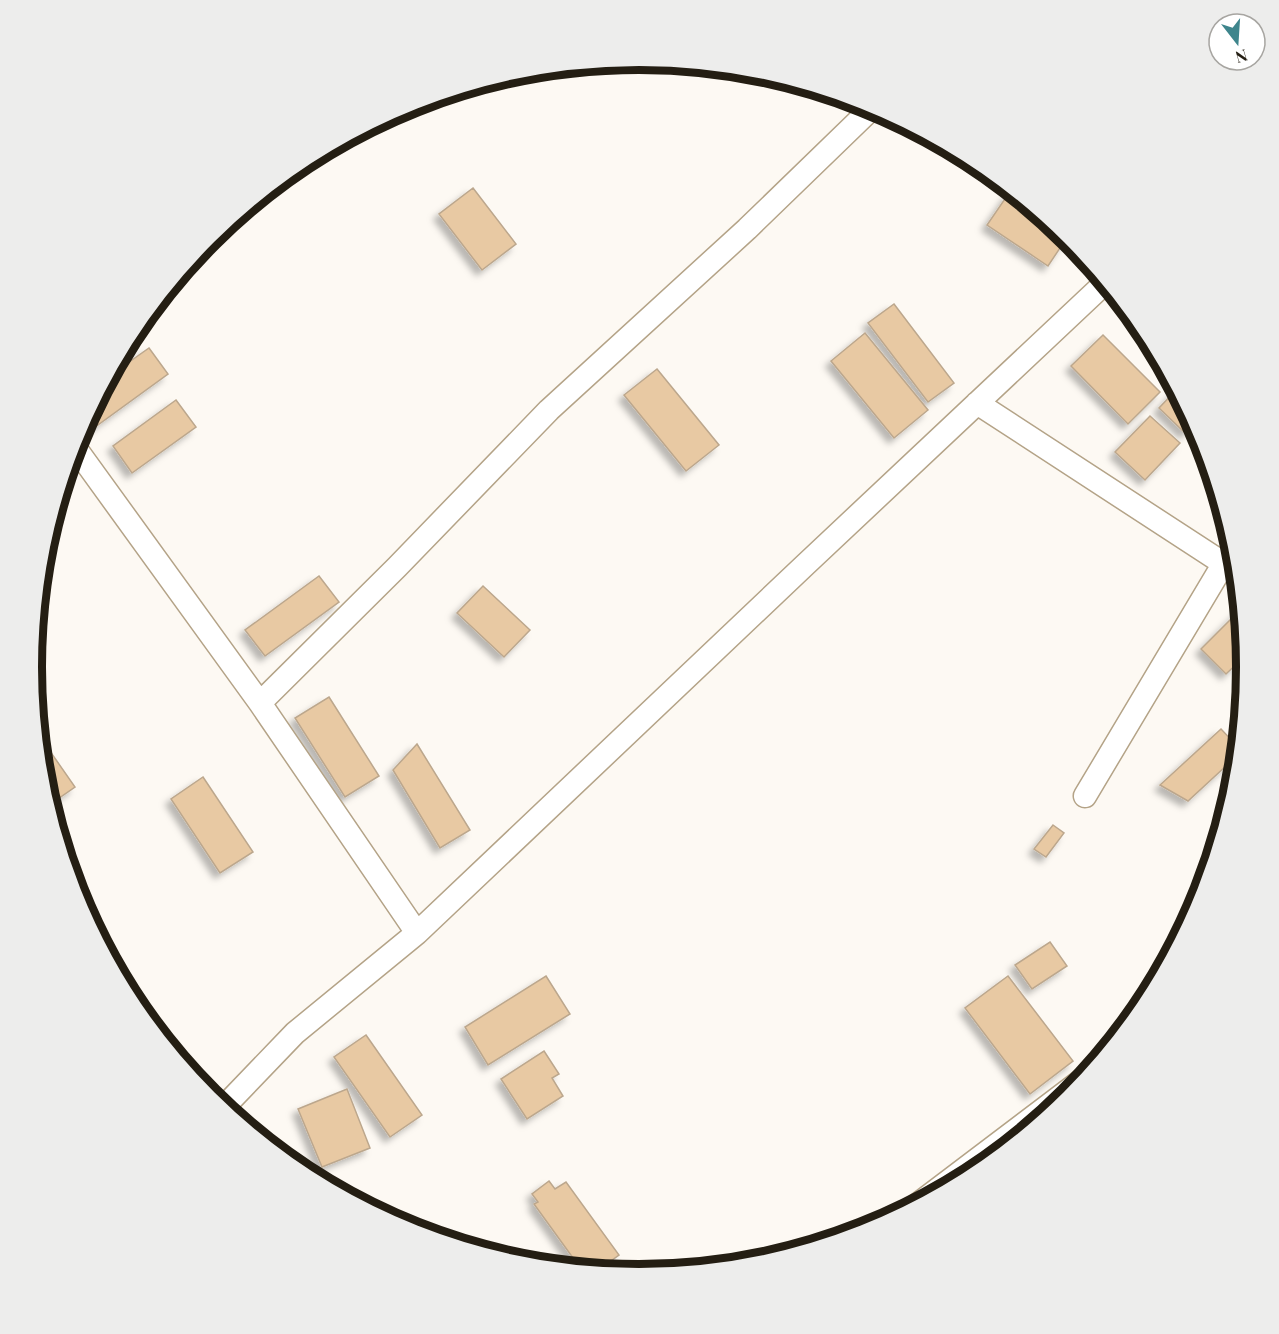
<svg xmlns="http://www.w3.org/2000/svg" width="1279" height="1334" font-family="'Playfair Display',serif">
<style>
.building{fill:#e8c9a3;stroke:#bca78d;stroke-width:1.5;filter:url(#shadow)}
.lines{fill:none;stroke-linecap:round;stroke-linejoin:round}
.street-casing{stroke:#b4a387;stroke-width:25}
.street{stroke:#fff;stroke-width:22}
.rim{fill:none;stroke:#241e13;stroke-width:8}
</style>
<defs>
<filter id="shadow"><feDropShadow dx="-5.5" dy="5.5" stdDeviation="3" flood-color="#0004"/></filter>
</defs>
<rect width="100%" height="100%" fill="#fdf9f3"/>
<path class="building" d="M473,188L516,244L482,270L439,214Z
M1009,193L1040,213L1068,236L1048,266L987,225Z
M894,304L954,383L928,402L868,323Z
M865,333L928,410L894,438L831,361Z
M1103,335L1160,392L1128,424L1071,366Z
M149,348L168,374L91,430L84,422L108,377Z
M657,369L719,445L686,471L624,395Z
M1177,389L1195,423L1185,433L1159,408Z
M176,400L196,427L132,473L113,446Z
M1150,416L1180,443L1145,480L1115,452Z
M319,576L339,602L265,656L245,630Z
M483,586L530,630L504,657L457,613Z
M1242,608L1246,655L1226,674L1201,649Z
M329,697L379,776L345,797L295,718Z
M1221,729L1239,748V754L1188,801L1160,785Z
M38,734L75,787L49,805L43,785Z
M417,744L470,830L440,848L393,770Z
M203,777L253,852L220,873L171,799Z
M1053,825L1064,833L1046,857L1034,849Z
M1050,942L1067,966L1032,989L1015,965Z
M546,976L570,1014L488,1065L465,1027Z
M1008,976L1073,1061L1030,1094L965,1008Z
M366,1035L422,1115L390,1137L334,1057Z
M544,1051L559,1074L552,1078L563,1096L527,1119L501,1079Z
M347,1089L370,1148L322,1167L298,1109Z
M549,1181L555,1189L566,1182L619,1255L597,1271L581,1269L534,1204L538,1202L532,1194Z"/>
<g class="lines">
<defs>
<path id="street" d="M977,403L1238,573
M74,446L260,703L417,933
M260,703L397,567L549,410L747,229L874,106
M1085,796L1224,563
M223,1108L295,1033L417,933L805,565L1106,282
M917,1205L1086,1077"/>
</defs>
<use href="#street" class="street-casing"/>
<use href="#street" class="street"/>
</g>
<path d="M0 0H1279V1334H0ZM42 667a597 597 0 1 1 1194 0a597 597 0 1 1-1194 0Z" fill="#ededec" fill-rule="evenodd"/>
<path class="rim" d="M42 667a597 597 0 1 1 1194 0a597 597 0 1 1-1194 0Z"/>
<g transform="translate(1237 42) rotate(163)"><circle r="28" fill="#ffffff" stroke="#a7a5a1" stroke-width="1.5"/>
<path d="M0-4.5L10 22L0 15L-10 22Z" fill="#3e858c"/>
<text y="-9" font-size="16" font-weight="bold" text-anchor="middle" fill="#241e13">N</text>
</g>
</svg>
